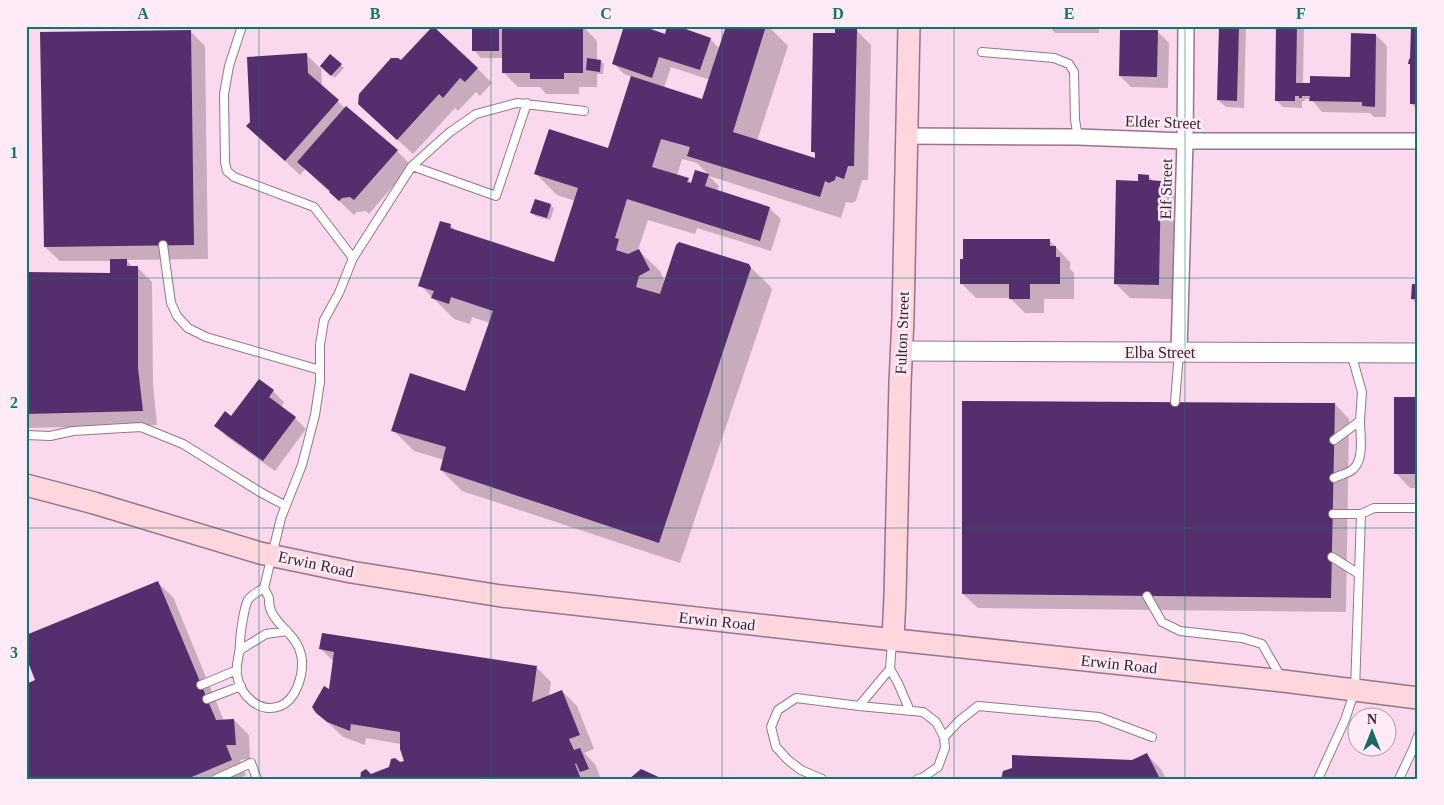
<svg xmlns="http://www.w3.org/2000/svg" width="1444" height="805" font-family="Georgia,serif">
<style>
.shadow{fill:#0003;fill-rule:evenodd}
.building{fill:#552e6d}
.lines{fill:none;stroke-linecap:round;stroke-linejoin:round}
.service-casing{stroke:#95768a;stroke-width:10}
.minor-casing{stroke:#95768a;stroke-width:18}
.tertiary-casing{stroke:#95768a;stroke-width:21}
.secondary-casing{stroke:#95768a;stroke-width:24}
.service{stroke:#fff;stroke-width:8}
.minor{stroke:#fff;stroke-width:15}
.tertiary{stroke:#fff;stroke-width:19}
.secondary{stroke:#fdd6de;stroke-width:21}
.grid{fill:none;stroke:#0f766e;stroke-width:1;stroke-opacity:0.55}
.labels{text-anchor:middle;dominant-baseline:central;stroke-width:5;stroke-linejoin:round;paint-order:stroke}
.street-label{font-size:16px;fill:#32252e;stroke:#ffeaf7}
.neatline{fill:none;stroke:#0f766e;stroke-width:2}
.grid-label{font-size:16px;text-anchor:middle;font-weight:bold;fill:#0f766e}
</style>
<rect width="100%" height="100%" fill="#fad8ee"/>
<path class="shadow" d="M474,26H583L597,41V60L601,61L604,64L603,74H597V87H579V94H546L540,87H518L503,72V58H481L474,50Z
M728,26H768L788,46L757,141L820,161L812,151L836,35L856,30L871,45L868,180H862L856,201L851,203L846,202L841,218L709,176L719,186L717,192L769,208L781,219L771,251L697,228L695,234L648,220L638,250L660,271L665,282L748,265L770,286L772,290L680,563L462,491L441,470L444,460L414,451L393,430L466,393L490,323L472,317L470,324L454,319L420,285L450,225L456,231L555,263L575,201L557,195L536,174L609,150L632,77L624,74L613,63L666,35L710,39L720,49ZM671,67L710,80L703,101L664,88ZM682,159L697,163L709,175L696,172L692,184L688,179L677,176Z
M1049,26H1099V33H1055Z
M1220,26H1246L1244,108L1226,107L1218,100Z
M1277,26H1304L1303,84L1352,78L1376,35L1387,46L1386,117H1374L1370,113L1322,112L1311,99H1305V101H1302V108L1283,107L1276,100Z
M1386,26H1418V110L1411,103L1412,66L1410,64L1412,60V27Z
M190,31L205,46L208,259L126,260L133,267H137L152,282L153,384L157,425L26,428V274H111V261H60L45,247Z
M1158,32L1169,43L1168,88L1131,87L1120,76Z
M307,55L320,68L321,66L322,87L345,108L397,151L411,165L369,214L366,211L357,212L354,215L305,169L300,175L248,126Z
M330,56L344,68L335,78L321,66Z
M401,62L477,68L492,83L480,96L476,92L458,111L455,108L413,154L359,104Z
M1148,176L1154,182H1160L1175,197L1173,299L1130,298L1115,283L1139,182Z
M536,201L551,205L554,209L550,220L535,216L532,212Z
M1050,241L1070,262V269L1074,273V299H1044V313H1025L1010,298H976L961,283Z
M1418,286V311L1417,304L1412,299Z
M259,380L273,391L284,402L281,407L295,418L306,429L275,471L227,437L216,426L232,418Z
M1418,398V488H1410L1396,473Z
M1335,404L1349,419L1346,612L978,608L963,594Z
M158,583L173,597L224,721L234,720L249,735L250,759L240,760L246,775L238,779H26L37,681Z
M321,649L537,668L551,682L549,696L562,691L577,706L594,749L584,753L595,764L601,779H361L405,761L401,744L366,738L365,745L343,737L317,712L330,691L334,662Z
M1146,754L1161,769L1166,779H1002L1132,761Z
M781,777L799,779H777Z"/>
<path class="building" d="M433,26L478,68L465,82L460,78L443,98L439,94L397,140L358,104L359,94L391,58H398L401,60Z
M472,26H499V51H472Z
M502,26H583V73H564V79H530V73H502Z
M624,26H642L665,34L667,26H677L711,38L700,70L659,57L652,78L612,64Z
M726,26H766L733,132L815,158V152H811L813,33H835V28L857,29L854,166H848L844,179L836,176L835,180L829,183L825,181L820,197L687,156L690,147L661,139L652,167L689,178L687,182L691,183L695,170L709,174L705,186L770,207L760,241L627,199L615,238L619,239L616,250L628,254L639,249L650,270L639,276L636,287L660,294L676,245L679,242L749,264L751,268L659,543L440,470L446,447L391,431L410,373L465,391L493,311L451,297L449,304L431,298L434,291L418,286L440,221L451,224L450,228L554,262L578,188L534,174L549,129L608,148L631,76L702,99Z
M1219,26H1239L1237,101L1217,100Z
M1276,26H1297L1296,83H1310V76L1350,77L1351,33L1376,34L1375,107L1362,106V102L1309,101L1310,96H1302V98H1299V96H1295V101H1275Z
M1411,26H1418V104H1410V64H1408L1409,59H1410Z
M191,30L194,245L44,247L40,32Z
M1120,30H1158L1157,77L1119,76Z
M307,53L308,73L339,100L285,161L246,126L250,122L247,57Z
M330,54L342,64L331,76L320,66Z
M587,58L601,60L600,72L586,70Z
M346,106L398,150L354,200L350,197L342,198L339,201L329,192L330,191L297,162Z
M1138,174L1149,175V180L1161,181L1159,285L1114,284L1116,180L1138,181Z
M535,199L551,204L547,218L530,213Z
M963,239H1050V246H1056V257H1060V284H1030V299H1009V284H960V259H963Z
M110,259H127V266H138V368L143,411L26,414V272L110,273Z
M1412,284H1418V299H1411Z
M259,379L274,390L269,397L296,417L263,461L214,426L225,411L231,416Z
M1394,397H1418V474H1394Z
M962,401L1335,403L1331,598L962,594Z
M158,581L216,720L234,719L236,745H226L232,760L187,779H26V684L35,680L26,657V635Z
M322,633L537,666L532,702L562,690L580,735L569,739L574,750L580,748L589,769L580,772L576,763L575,764L581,779H360L361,772L366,769L371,774L389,767L391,759L395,758L400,762L404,761L400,749V732L351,724L350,731L327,722L316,713L312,707L324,686L329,689L334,652L319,649Z
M1147,753L1160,779H1001L1003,771L1012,768V755L1132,760Z
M641,769L663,779H629Z"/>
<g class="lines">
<defs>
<path id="service" d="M242,26L229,66L224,94L225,162L227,171L234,177L314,207L353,258
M982,52L1054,58L1069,64L1074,72L1075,120L1078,137
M412,166L496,196L527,103
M163,245L171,303L177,316L188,328L206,337L320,370
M1175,402L1179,352
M26,435L50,436L73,431L141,427L183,444L260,492L286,506
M1334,440L1360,421L1362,392L1351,353
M1334,478C1339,475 1347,474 1352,470C1365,460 1360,436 1360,421
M1333,514H1361L1359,574
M1361,514L1374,508H1418
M264,588L281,518L302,465L315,415L320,382V345L324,320L339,293L353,258L412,166L450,132L476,114L517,103L584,111
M264,588C265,591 268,595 269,598C269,604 269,607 272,613C282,631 299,636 302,660C303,676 296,700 280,706C259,714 240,695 237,675C235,664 240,655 240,644C240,635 244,607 248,600C251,595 259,591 264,588Z
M1147,596L1162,622L1180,631L1242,638L1262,644L1281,677
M240,650L266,634L287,631
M890,669L892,641
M201,685L237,670
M207,699L241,686
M859,706L890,669L898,683L910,711
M944,737L959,721L978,706L1099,717L1152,737
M216,779L251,763L257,779
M822,779L801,770L788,760L776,747L771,727L778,710L796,698L859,706L923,712L936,722L944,737L945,748L938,767L922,778L918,779
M1318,779L1345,720L1355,690L1359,574L1332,557
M1399,779L1413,749L1418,736"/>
<path id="minor" d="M906,136L1078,137L1185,141H1418
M1179,352L1185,141L1186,26"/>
<path id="tertiary" d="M902,351L1418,353"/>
<path id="secondary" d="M26,485L94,503L260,553L351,572L501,596L858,636L1283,681L1418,698
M893,639L895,597L900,383L903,318L909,26"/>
</defs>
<use href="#service" class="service-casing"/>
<use href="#minor" class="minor-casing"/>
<use href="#tertiary" class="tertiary-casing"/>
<use href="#secondary" class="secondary-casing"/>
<use href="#service" class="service"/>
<use href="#minor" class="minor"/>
<use href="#tertiary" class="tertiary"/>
<use href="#secondary" class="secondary"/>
</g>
<path class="grid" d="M259,26V779M491,26V779M722,26V779M954,26V779M1185,26V779M26,278H1418M26,528H1418"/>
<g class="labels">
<g class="street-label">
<text transform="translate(1163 122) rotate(2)">Elder Street</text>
<text transform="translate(1166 189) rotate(-89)">Elf Street</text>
<text transform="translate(902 333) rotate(-88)">Fulton Street</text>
<text x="1160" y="352">Elba Street</text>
<text transform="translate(316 564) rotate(12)">Erwin Road</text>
<text transform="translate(717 621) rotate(6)">Erwin Road</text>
<text transform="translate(1119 664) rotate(6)">Erwin Road</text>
</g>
</g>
<rect width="1444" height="805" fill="none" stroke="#ffeaf7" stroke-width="55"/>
<g transform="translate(1372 732)"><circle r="24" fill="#ffeaf7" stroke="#ad9ba7"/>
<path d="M0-4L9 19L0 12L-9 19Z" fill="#1a6765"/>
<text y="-8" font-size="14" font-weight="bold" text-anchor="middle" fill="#32252e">N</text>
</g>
<rect x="28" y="28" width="1388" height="750" class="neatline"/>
<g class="grid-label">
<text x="143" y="19">A</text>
<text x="375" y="19">B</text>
<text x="606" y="19">C</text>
<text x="838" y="19">D</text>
<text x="1069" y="19">E</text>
<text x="1301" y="19">F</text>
<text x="14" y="158">1</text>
<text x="14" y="408">2</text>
<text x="14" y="658">3</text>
</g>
</svg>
